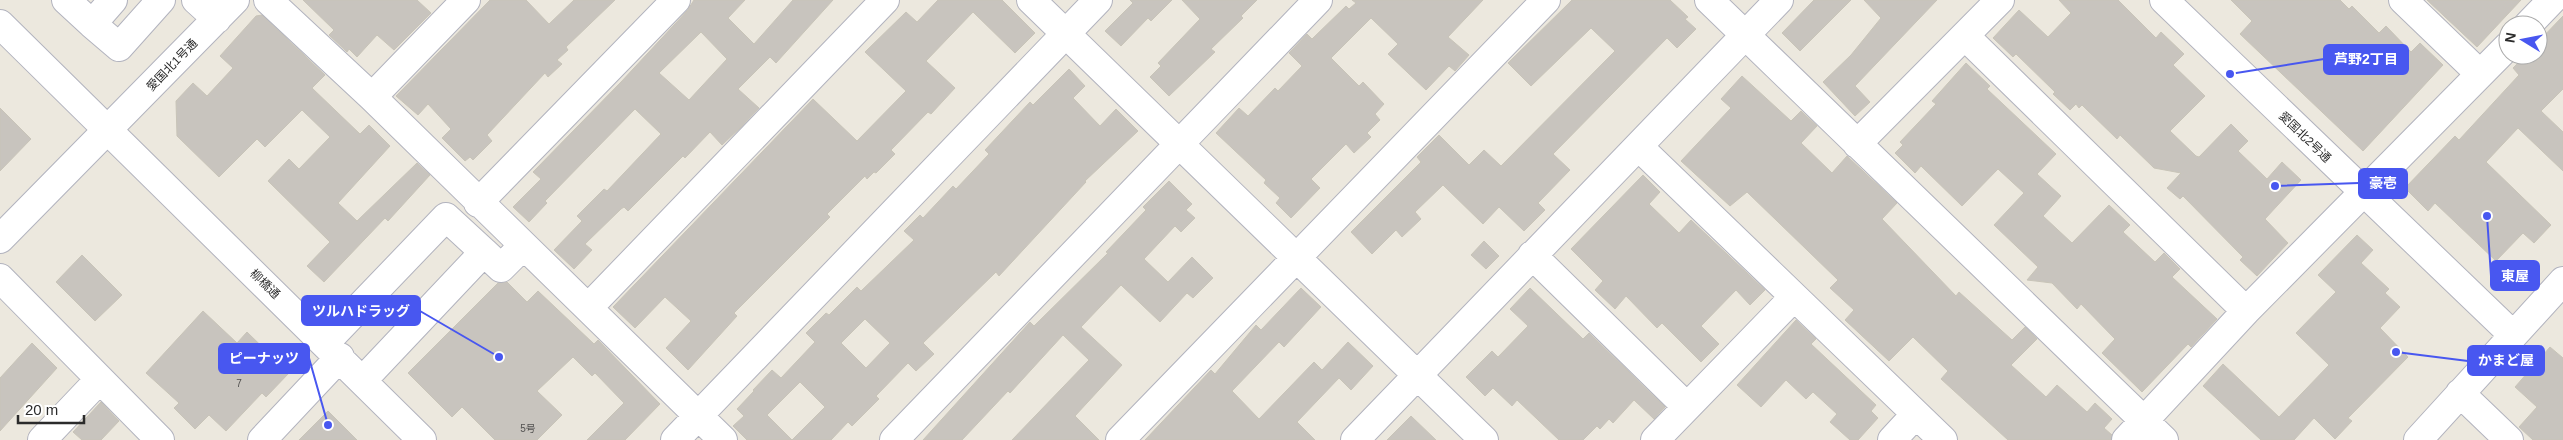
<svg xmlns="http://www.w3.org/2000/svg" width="2563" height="440" font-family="Arial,'Noto Sans JP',sans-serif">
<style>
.building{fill:#c8c4be;stroke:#c8c4b8;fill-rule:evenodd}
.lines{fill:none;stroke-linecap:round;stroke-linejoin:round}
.minor-casing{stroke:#b2b3be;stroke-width:30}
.minor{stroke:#fff;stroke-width:28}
.labels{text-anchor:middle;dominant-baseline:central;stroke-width:4;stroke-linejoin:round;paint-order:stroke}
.number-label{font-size:10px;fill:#525150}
.street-label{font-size:12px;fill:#2b2b2b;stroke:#fff}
.leader{fill:none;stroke:#4857f0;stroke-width:2}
.callout-dot{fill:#4857f0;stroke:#fff;stroke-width:2}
.callout{fill:#4857f0;stroke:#4857f0;stroke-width:2}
.callout-label{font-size:14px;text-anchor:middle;font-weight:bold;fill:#fff}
</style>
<rect width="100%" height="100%" fill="#ece8de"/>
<path class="building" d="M303,0H417L431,13L394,50L377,35L357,57L349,49L347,52L329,35L334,30Z
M490,0H526L549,24L574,0H615L566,47L568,50L557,60L562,64L548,77L545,73L487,135L492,141L473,160L470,157L465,161L442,138L451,129L428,104L418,115L396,96Z
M694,0H745L728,18L754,44L793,0H833L776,63L770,57L738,89L759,108L740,128L722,145L710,132L685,158L683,156L628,211L624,207L621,209L585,244L592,250L574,269L554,250L582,221L577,216L604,189L607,191L661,134L635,109L545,201L547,203L529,222L513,207L541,179L533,172L621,82L687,11ZM701,32L727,59L689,100L659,73Z
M938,0H1002L1035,33L1015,53L973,12L926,61L955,88L931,114L928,112L891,150L895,154L876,173L874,172L867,179L865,176L827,214L830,217L734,313L737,316L688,370L666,348L691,321L665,297L635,328L613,307L813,99L857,141L906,91L865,52L906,12L917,22Z
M1130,0H1172L1151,21L1148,18L1121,46L1105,31L1133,3Z
M1182,0H1257L1241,16L1243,18L1211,49L1215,52L1169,96L1150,77L1161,66L1158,63L1200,19Z
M1352,0H1483L1448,37L1469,55L1455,71L1449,66L1426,90L1388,54L1398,44L1371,18L1331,58L1359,86L1363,82L1384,104L1375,114L1380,120L1367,133L1371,137L1354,153L1346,144L1311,179L1320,188L1291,218L1276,203L1280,198L1264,183L1266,180L1216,133L1239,108L1248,116L1275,88L1278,91L1302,66L1289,53L1307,34L1312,39L1346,6L1349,9L1356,3Z
M1572,0H1670L1688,17L1685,19L1696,29L1677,48L1667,38L1553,154L1570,170L1538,203L1545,210L1524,231L1499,207L1483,224L1443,185L1415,212L1421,219L1402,237L1396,230L1372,254L1351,232L1421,162L1417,157L1439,135L1469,165L1484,150L1501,166L1615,51L1591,28L1531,86L1508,63Z
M1814,0H1851L1800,51L1782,33Z
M1864,0H1937L1855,86L1870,102L1855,116L1823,82L1851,55L1881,18Z
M2059,0H2118L2156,38L2161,32L2184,54L2173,65L2205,96L2170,131L2196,156L2199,157L2231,124L2248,141L2238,151L2267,179L2282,162L2301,180L2265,219L2288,243L2257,276L2240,260L2243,257L2183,196L2180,199L2167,188L2181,173L2154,168L2120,135L2117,139L2082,105L2079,108L2076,104L2070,110L2053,94L2055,92L2016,54L2013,57L1993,38L2019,10L2048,37L2071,13Z
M2231,0H2340L2349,9L2352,6L2379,33L2386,26L2411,52L2420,43L2443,65L2363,151L2240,34L2252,21Z
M2427,0H2521L2477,47Z
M262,15L325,75L312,88L360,134L369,125L390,146L338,203L357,221L417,163L430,175L388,221L385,218L324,282L307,266L330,242L268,181L289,159L299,169L330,137L302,110L265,147L257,139L219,177L177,136L176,101L193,83L207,96L233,68L220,56L256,16Z
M2563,16V89L2541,111L2563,132V171L2518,128L2486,162L2551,225L2534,243L2523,233L2496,261L2435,203L2428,211L2405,188L2455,136L2459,140L2519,75L2513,68L2526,55H2538V42Z
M1966,63L1990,86L1987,89L2056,154L2037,174L2061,196L2043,216L2072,243L2109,205L2130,225L2123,232L2155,262L2164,253L2180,269L2172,277L2217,319L2191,347L2188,344L2142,392L2102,353L2115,339L2081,304L2077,309L2052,283L2027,280L2038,267L1994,225L2024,193L1998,169L1962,206L1921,166L1915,173L1895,153L1903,145L1900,142L1936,104L1932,101Z
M1069,69L1085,86L1073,98L1100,126L1116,109L1138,131L1085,181L1086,182L999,276L996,272L923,343L934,354L916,371L908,363L876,396L879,399L852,426L848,422L831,440H747L733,426L744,416L737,409L754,391L753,390L772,370L781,378L815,342L806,333L826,313L829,315L857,287L861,291L914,240L904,231L920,215L923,218L953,186L956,189L989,154L985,150L1030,102L1033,105ZM865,319L890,343L866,368L841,343ZM800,382L825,407L792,440L767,415Z
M1742,76L1791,121L1801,111L1817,126L1801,143L1832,173L1847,156L1897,203L1882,219L1956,296L1959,292L2012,340L2025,327L2037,339L2011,365L2046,397L2057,385L2087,412L2095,403L2112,419L2104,428L2112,435L2111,440H2008L1941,379L1948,371L1913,337L1889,361L1845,320L1854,310L1830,288L1838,280L1747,192L1730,206L1681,161L1731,108L1721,99Z
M0,108L31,139L0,171Z
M1643,175L1660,192L1649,204L1679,233L1691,220L1765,290L1750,305L1736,290L1701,326L1719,344L1701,362L1662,323L1657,328L1626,296L1615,309L1595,290L1603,281L1571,249Z
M1169,181L1192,204L1186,210L1195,218L1181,232L1175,226L1144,259L1168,282L1192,257L1213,278L1193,298L1187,293L1160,322L1121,285L1081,327L1122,365L1075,416L1099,440H1012L1089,360L1063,335L1010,393L1008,391L962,440H923L1030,322L1034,326L1108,253L1106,252L1146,210L1143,207Z
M2357,235L2373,250L2361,263L2389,289L2385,293L2400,307L2380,328L2408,357L2348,418L2352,421L2335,439L2314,418L2294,440H2261L2203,386L2223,364L2279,417L2329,365L2296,333L2336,292L2318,275Z
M1484,241L1499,256L1486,269L1471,255Z
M82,255L122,295L95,321L56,282Z
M507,282L527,302L538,291L594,344L598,340L660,404L625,440H587L624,403L595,373L592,376L573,357L537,391L562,415L537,440H495L462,407L452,417L408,373L498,283Z
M1301,288L1321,307L1284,347L1279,342L1232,391L1259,419L1314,362L1322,370L1348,342L1373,366L1351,390L1339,378L1297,422L1315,440H1145L1211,370L1215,374L1256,325L1261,330Z
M1530,288L1583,339L1589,333L1665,407L1654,419L1634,400L1613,423L1609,419L1600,429L1597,426L1583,440H1559L1517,400L1512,406L1493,388L1485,396L1466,377L1492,351L1498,357L1528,326L1510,309Z
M203,311L237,343L247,332L289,373L266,397L262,393L226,431L209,415L195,429L174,408L179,403L146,373Z
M1796,320L1816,339L1811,344L1876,405L1871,411L1878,418L1858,440H1850L1830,422L1837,414L1813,392L1806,399L1786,380L1761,407L1737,385Z
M32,343L57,368L0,431V378Z
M2550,347L2563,358V440H2533L2519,427L2537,407L2515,387Z
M101,402L119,421L101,440H82L73,432Z
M328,411L357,440H299Z
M1411,416L1436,440H1387Z"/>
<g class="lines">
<defs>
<path id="minor" d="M66,0L92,24L113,0
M196,0L217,19
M268,0L372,97L723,440
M1031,0L1484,440
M1709,0L2164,440
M2164,0L2513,335
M2403,0L2480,74
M0,24L422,440
M92,24L119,47L161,0
M2528,25L2552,0
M1965,36L2246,311
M372,97L466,0
M1857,144L2000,0
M1639,147L1943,440
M478,203L676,0
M0,239L235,0
M1532,255L1687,407
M0,278L160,440
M588,308L885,0
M325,343L446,217L484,252
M363,380L484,252L501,268L523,246
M2460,393L2509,440
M42,440L99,380
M262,440L340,357
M675,440L1098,0
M894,440L1318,0
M1120,440L1546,0
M1355,440L1779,0
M1655,440L1794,297
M1892,440L1916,414
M2126,440L2246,311L2508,46
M2418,440L2563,281"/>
</defs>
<use href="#minor" class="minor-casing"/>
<use href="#minor" class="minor"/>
</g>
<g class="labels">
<g class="number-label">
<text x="239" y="383">7</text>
<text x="528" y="428">5号</text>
</g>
<g class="street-label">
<text transform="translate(172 65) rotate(-46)">愛国北1号通</text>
<text transform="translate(2305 137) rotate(44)">愛国北2号通</text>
<text transform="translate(265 284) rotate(44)">柳橋通</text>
</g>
</g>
<path class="leader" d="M2230 74L2324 59M2275 186L2359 183M2487 216L2491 276M499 357L420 311M328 425L309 358M2396 352L2468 361"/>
<g class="callout-dot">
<circle cx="2230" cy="74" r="5"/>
<circle cx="2275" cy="186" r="5"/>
<circle cx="2487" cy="216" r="5"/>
<circle cx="499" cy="357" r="5"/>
<circle cx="328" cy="425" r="5"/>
<circle cx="2396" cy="352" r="5"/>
</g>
<g class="callout">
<rect x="2324" y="45" width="84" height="29" rx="5"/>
<rect x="2359" y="169" width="48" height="29" rx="5"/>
<rect x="2491" y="261" width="48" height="29" rx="5"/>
<rect x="302" y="296" width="118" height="29" rx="5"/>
<rect x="219" y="344" width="90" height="29" rx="5"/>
<rect x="2468" y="346" width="76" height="29" rx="5"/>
</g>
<g class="callout-label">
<text x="2366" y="64">芦野2丁目</text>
<text x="2383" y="188">豪壱</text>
<text x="2515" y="281">東屋</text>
<text x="361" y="316">ツルハドラッグ</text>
<text x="264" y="363">ピーナッツ</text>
<text x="2506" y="365">かまど屋</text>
</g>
<g transform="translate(2523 40) rotate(280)"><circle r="24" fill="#ffffff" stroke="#aaaaaa"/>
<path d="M0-4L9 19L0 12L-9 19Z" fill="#4857f0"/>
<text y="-8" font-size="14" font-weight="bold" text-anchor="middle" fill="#2b2b2b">N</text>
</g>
<path d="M18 415v8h66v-8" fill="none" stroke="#2b2b2b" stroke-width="2.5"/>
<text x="25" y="415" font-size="15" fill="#2b2b2b" stroke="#ffffff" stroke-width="4" paint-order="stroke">20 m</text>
</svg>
